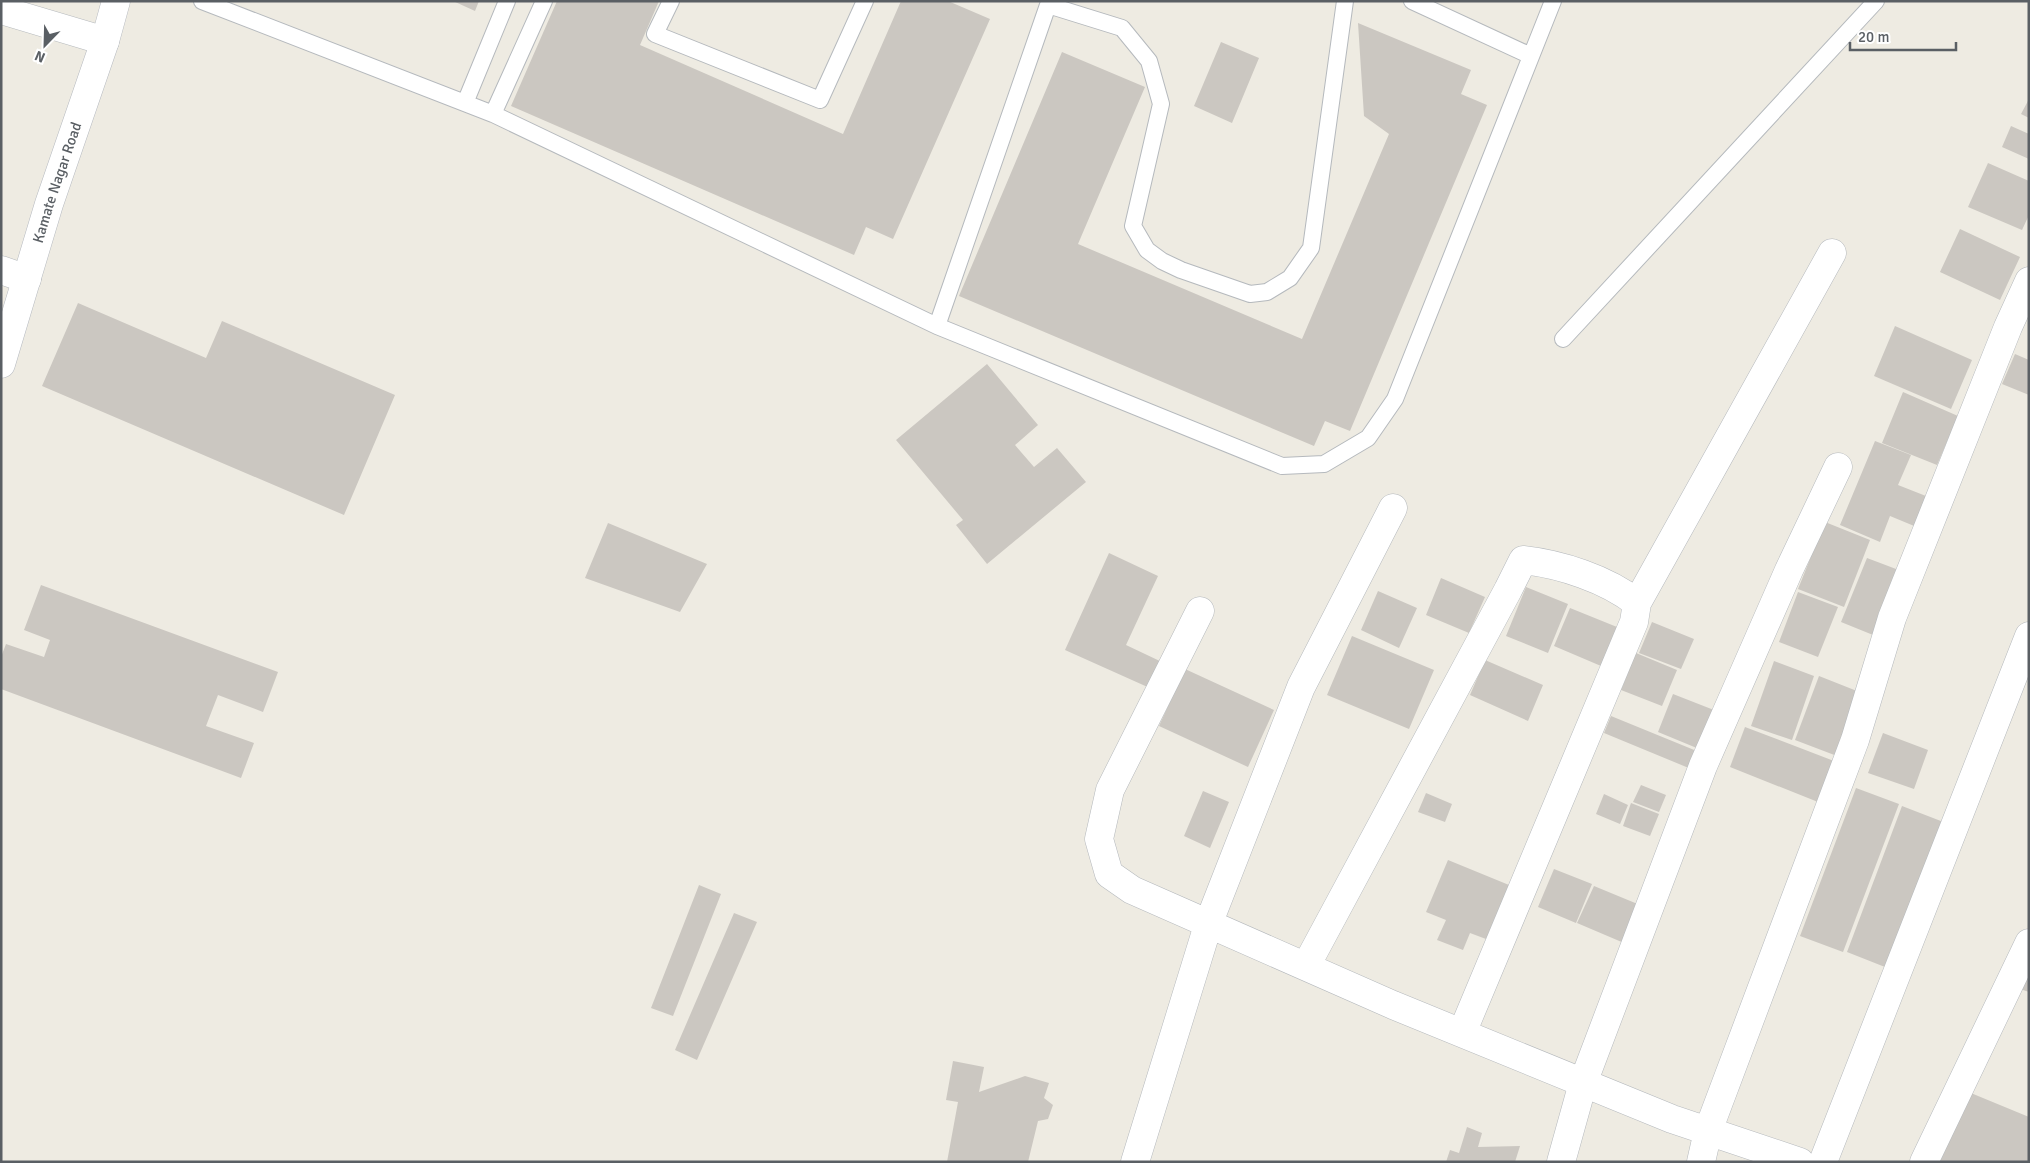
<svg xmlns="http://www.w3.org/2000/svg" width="2030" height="1163" font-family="Signika,sans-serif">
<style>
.building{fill:#cbc7c1}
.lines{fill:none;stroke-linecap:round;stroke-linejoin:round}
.lane-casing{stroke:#b5b9bd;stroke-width:18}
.street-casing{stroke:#b5b9bd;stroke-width:29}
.secondary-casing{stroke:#b6bac0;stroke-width:29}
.lane{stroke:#fff;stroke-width:16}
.street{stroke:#fff;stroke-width:28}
.secondary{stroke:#fff;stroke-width:28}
.labels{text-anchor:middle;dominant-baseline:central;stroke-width:4;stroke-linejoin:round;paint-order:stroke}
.street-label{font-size:15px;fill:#5a5f64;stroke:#fff}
</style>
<rect width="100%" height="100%" fill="#eeebe2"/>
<path class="building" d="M453,1H479L475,11Z
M557,1H659L640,45L843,134L901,1H948L990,19L893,239L866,227L854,255L511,106Z
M1358,23L1471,70L1461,94L1487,105L1350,431L1325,421L1314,446L959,296L1062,52L1145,87L1078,244L1302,339L1389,134L1364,116Z
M1221,42L1259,58L1232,123L1194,106Z
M2029,99V118L2021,114Z
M2011,126L2029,134V159L2002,147Z
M1988,163L2029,181V215L2022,230L1968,207Z
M1960,229L2020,257L2000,300L1940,272Z
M78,303L206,358L222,321L395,395L344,515L42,386Z
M1895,326L1972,360L1951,409L1874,376Z
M2015,354L2029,360V395L2002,384Z
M987,364L1038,425L1015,445L1034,467L1057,448L1086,482L987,564L956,525L963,520L896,440Z
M1903,392L1958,416L1937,465L1882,443Z
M1875,441L1911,455L1898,485L1931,498L1919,528L1890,516L1880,542L1840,525Z
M1825,522L1870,540L1844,607L1798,589Z
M608,523L707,564L680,612L585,578Z
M1109,553L1158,576L1126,645L1164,663L1152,689L1065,650Z
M1867,558L1904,572L1878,637L1841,622Z
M1441,578L1485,597L1469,633L1426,615Z
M41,585L278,672L263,712L218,695L206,726L254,743L241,778L1,689V657L6,644L44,657L50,640L24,630Z
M1526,587L1568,604L1548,653L1506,636Z
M1378,591L1417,608L1399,648L1361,630Z
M1798,592L1838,607L1818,657L1779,642Z
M1570,608L1617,627L1601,666L1554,646Z
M1652,622L1694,639L1681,669L1639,653Z
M1352,636L1434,670L1409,729L1327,695Z
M1636,653L1677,670L1662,706L1621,690Z
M1485,660L1543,685L1528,721L1470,695Z
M1774,661L1814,676L1792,740L1751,726Z
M1185,669L1274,710L1248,767L1159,726Z
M1819,676L1862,693L1837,756L1795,740Z
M1673,694L1719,712L1704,751L1658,732Z
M1611,716L1704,754L1696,771L1604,733Z
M1745,727L1834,761L1818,802L1730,767Z
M1883,733L1928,750L1914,789L1868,773Z
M1641,785L1666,795L1659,812L1633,802Z
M1856,788L1899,804L1843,952L1800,936Z
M1203,791L1229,802L1210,848L1184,836Z
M1426,793L1452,804L1445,822L1418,812Z
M1604,794L1628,805L1620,824L1596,814Z
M1631,803L1659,814L1650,836L1623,826Z
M1902,806L1946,823L1890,969L1847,952Z
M1448,860L1509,885L1486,939L1470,933L1463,950L1437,940L1446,920L1426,912Z
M1554,869L1592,884L1576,923L1538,907Z
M699,885L721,894L673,1016L651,1008Z
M1594,886L1640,905L1624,943L1577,923Z
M734,913L757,922L697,1060L675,1050Z
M2029,966V992L2020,989Z
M953,1061L984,1067L979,1092L1025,1076L1049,1083L1044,1098L1053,1105L1048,1119L1038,1121L1028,1162H947L958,1102L946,1100Z
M1966,1091L2029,1117V1162H1937Z
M1467,1127L1482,1133L1478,1147L1520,1146L1515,1162H1446L1450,1150L1459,1153Z"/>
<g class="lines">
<defs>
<path id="lane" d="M202,1L493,114L937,326L1282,466L1324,464L1368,438L1395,399L1553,1
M671,1L655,34L820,100L865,1
M1412,1L1531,56
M465,103L507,1
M493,114L544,1
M937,326L1048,5L1122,28L1149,61L1161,104L1133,226L1147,250L1162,261L1181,270L1250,294L1267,292L1290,278L1311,248L1345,1
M1563,339L1876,1"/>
<path id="street" d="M1,10L105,41
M1,270L27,279
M1637,603L1832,253
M1200,611L1110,790L1099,839L1109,874L1132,890L1393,1005L1672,1119L1800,1162
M1306,966L1508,590L1523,560C1560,564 1607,579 1637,603L1634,622L1462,1033
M1135,1162L1209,922L1301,687L1393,508
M1561,1162L1583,1083L1703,766L1789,570L1838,467
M1701,1162L1708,1131L1855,740L1892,618L2008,327L2029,281
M1823,1162L2029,636
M1924,1162L2029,943"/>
<g id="secondary">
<path id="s1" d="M1,364L49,204L105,41L116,1"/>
</g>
</defs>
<use href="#lane" class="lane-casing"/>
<use href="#street" class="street-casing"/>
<use href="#secondary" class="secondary-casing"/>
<use href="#lane" class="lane"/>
<use href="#street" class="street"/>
<use href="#secondary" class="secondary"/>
</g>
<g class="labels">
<g class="street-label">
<text stroke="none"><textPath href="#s1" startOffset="190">Kamate Nagar Road</textPath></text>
</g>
</g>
<rect width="2030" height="1163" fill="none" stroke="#5a5f64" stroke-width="5"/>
<g transform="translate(45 45) rotate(203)" stroke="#ffffff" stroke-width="4" paint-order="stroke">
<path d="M0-4L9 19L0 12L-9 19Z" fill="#5a5f64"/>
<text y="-8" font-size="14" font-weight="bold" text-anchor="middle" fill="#5a5f64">N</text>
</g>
<path d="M1850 42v8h106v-8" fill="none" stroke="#5a5f64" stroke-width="2.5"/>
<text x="1858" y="42" font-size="15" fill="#5a5f64" stroke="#ffffff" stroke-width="4" paint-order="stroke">20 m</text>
</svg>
